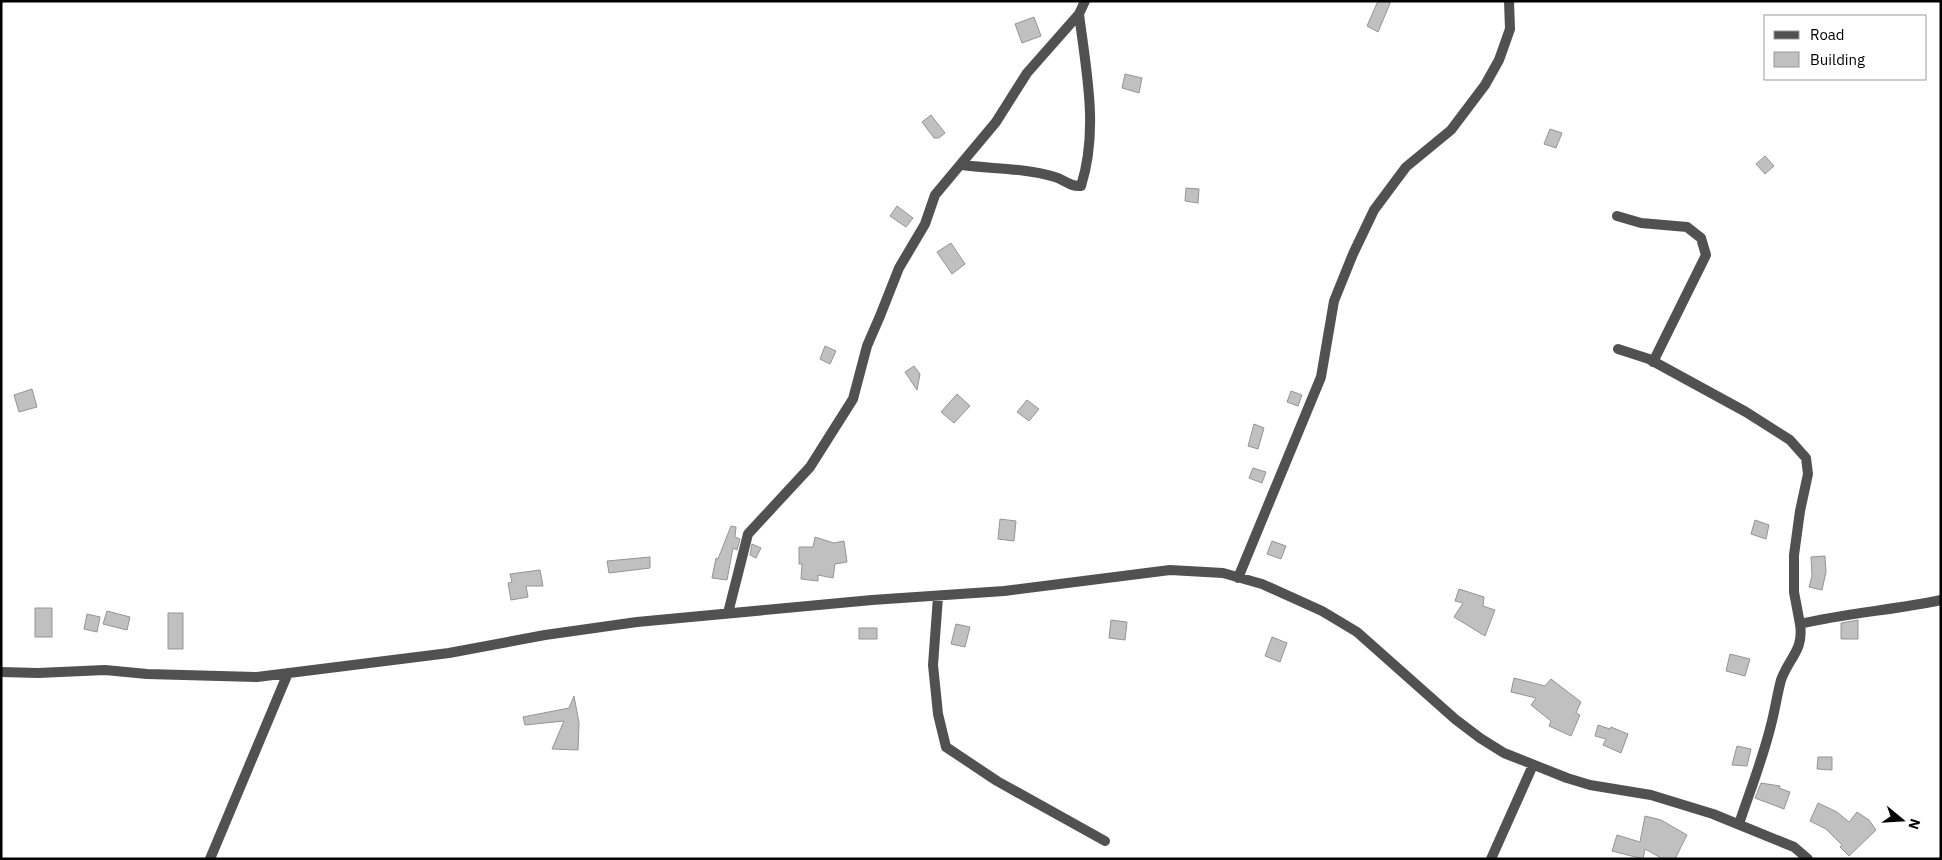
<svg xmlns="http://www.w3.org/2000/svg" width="1942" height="860" font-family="'IBM Plex Sans',sans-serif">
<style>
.building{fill:#c0c0c0;stroke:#959595}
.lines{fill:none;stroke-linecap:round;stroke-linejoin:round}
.minor{stroke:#515151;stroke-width:10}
</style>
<rect width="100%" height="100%" fill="#fff"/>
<path class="building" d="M1378,1H1391L1378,32L1367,26Z
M1034,17L1041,36L1022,43L1015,24Z
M1125,74L1142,78L1139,93L1122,88Z
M931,115L945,133L939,138H934L922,122Z
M1550,129L1562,133L1556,148L1544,144Z
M1765,156L1774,166L1765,174L1756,164Z
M1186,188L1199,189L1198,203L1185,201Z
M897,206L913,218L906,227L890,216Z
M951,243L965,264L952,274L937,252Z
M825,346L836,351L830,364L820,359Z
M914,366L920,374L917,390L905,372Z
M32,389L37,407L19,412L14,395Z
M1291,391L1302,395L1298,406L1287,402Z
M957,394L970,406L954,423L941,412Z
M1027,400L1039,409L1029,421L1017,412Z
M1254,424L1264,428L1258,449L1248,446Z
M1253,468L1266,472L1262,483L1249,478Z
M1000,519L1016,521L1014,541L998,539Z
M1755,520L1769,525L1766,539L1751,534Z
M731,526L736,527L735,537L740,539L737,550L733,548L727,580L712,578L716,558L718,559Z
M815,537L834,543L844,541L847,562L835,564L833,578L818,575V581L801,579L802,564H799V547H813Z
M1272,541L1286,546L1281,559L1267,554Z
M752,544L761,548L756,558L750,555Z
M1825,556L1826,572L1822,590L1809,587L1812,576L1811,557Z
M650,557V568L609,573L607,561Z
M540,570L543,586H526L528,597L511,600L508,583L512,582L510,574Z
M1459,589L1484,597L1483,606L1495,610L1485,636L1454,617L1463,603L1455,601Z
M35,608H52V637H35Z
M107,611L130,617L127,630L103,624Z
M168,613H183V649H168Z
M87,614L100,617L97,632L84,629Z
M1111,620L1127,622L1125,640L1109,638Z
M1858,620V639H1841V623Z
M956,624L970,627L965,647L951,644Z
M859,628H877V639H859Z
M1272,637L1287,643L1280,662L1265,656Z
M1730,654L1750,659L1745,676L1726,671Z
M1514,678L1545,686L1551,679L1581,702L1576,713L1580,715L1571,736L1549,726L1551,721L1531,705L1536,698L1511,692Z
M574,696L579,723L578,750L552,749L564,721L525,725L523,717L569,708Z
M1598,725L1610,729L1611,727L1628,734L1621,753L1603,745L1606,739L1595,736Z
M1737,746L1751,749L1747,766L1732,765Z
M1818,757H1832V770L1817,769Z
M1761,783L1780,786L1779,788L1790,792L1784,809L1755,798Z
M1818,803L1837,812L1849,822L1857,812L1869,820L1876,830L1849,856L1840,847L1842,845L1826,829L1810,821Z
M1645,816L1661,820L1687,835L1675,859H1663L1645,849L1643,859L1612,851L1617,835L1640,842Z"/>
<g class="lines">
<path class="minor" d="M962,165C993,169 1025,168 1055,177C1065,180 1070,187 1081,186C1099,130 1086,70 1079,14
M1617,216L1641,223L1687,227L1701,238L1706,255L1653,362
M1618,349L1649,359L1746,412L1790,440L1806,458L1808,474L1800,511L1794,555V592L1800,624
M1238,578L1321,377L1334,301L1353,254L1374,210L1406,167L1451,130L1485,85L1499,60L1510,29L1509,1
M938,597L933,665L938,714L946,747L997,781L1105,841
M728,613L748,534L810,467L853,399L867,346L880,316L899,268L925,224L935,195L996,122L1027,73L1079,14L1085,1
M1,672L38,673L105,670L147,674L257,677L449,653L545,635L637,622L872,600L1004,591L1170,570L1223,573L1262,584L1322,611L1357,632L1455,719L1480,738L1504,753L1567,778L1590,785L1651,795L1713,814L1794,847L1808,859
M1739,824C1750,791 1763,758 1771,725C1775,710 1777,695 1781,680C1789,657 1804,651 1800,624C1846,613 1894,610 1941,600
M210,859L288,673
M1491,859L1533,765"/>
</g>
<rect width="1942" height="860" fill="none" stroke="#000000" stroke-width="5"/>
<rect x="1764" y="15" width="162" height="65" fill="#ffffff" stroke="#999999"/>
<rect x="1774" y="31" width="25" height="8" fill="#515151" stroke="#999999"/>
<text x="1810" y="40" font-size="15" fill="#000000">Road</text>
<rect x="1774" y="52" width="25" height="15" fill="#c0c0c0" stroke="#999999"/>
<text x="1810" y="65" font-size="15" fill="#000000">Building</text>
<g transform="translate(1902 820) rotate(108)" stroke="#ffffff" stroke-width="4" paint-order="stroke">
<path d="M0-4L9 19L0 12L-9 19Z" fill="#000000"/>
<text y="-8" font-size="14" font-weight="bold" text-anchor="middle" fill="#000000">N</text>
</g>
</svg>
